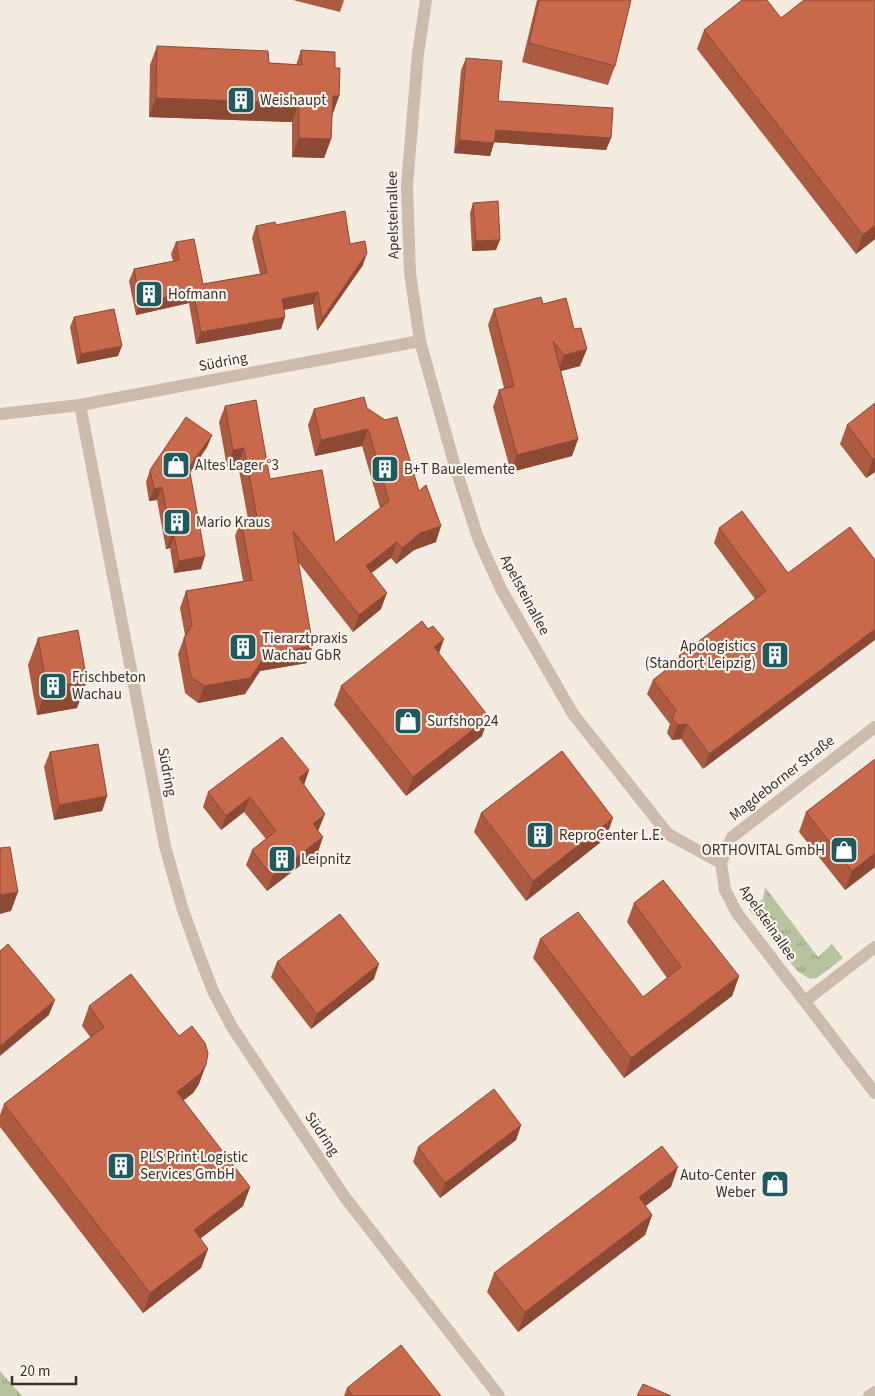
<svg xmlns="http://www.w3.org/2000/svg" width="875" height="1396" font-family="'Source Sans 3',sans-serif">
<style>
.grass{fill:url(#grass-tufts)}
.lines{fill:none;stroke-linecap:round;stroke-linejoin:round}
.minor{stroke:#cdbbac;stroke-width:12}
.wall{fill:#ac5a40}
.shaded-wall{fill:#8c4a34}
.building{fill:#c8694b;stroke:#8c4a34}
.labels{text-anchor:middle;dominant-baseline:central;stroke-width:4.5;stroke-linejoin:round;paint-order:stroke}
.poi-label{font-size:15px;fill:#3b302b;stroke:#fbf5ee;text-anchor:start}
.street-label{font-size:15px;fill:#3b302b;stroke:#fbf5ee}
</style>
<defs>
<pattern id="grass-tufts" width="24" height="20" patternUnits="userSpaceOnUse" patternTransform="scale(1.25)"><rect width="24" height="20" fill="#b8c4a0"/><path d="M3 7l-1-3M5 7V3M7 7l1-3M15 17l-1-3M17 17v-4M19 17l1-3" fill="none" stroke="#97a083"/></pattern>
</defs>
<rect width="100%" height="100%" fill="#f4ebe1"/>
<path class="grass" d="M765,887L818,957L832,944L843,958L817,978L810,979L797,971L749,909L763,899Z
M0,1371L22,1396H0Z"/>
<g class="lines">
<path class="minor" d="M426,0L418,54L407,186L410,273L420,341L454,463L478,538L501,589L573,714L668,834L721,863
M420,341L80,405L165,846L182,907L198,952L213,991L232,1027L344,1196L499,1396
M0,414L80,405
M721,863L725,890L737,913L875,1093
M721,863L732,837L875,727
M805,1001L875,947
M869,1396L875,1392"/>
</g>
<path class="wall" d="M293,0H344L340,12Z
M537,0H631L615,66L608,85L522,62Z
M875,0V239L856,254L697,49L704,30L781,18Z
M157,46L269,63L296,65L301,50L335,68L339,96L332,115L331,139L324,158L292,157V122L149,117L150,65Z
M466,58L498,101L611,138L606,150L494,142L490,156L454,153L461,70Z
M473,203L496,250L472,251L470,213Z
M276,225L350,244L363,265L317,331L313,304L284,310L281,329L196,344L189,303L136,315L129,281L134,269L173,261L171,254L176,242L203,284L260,274L252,238L256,226Z
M543,304L580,366L560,371L578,439L572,456L511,472L493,407L499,390L504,388L488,325L494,309Z
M74,317L118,356L77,364L70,327Z
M875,403V472L866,478L840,444L847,425Z
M225,406L270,479L335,543L380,508L362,446L315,456L308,425L314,409L367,408L419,491L436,542L414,550L396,564L391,558L371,573L381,609L353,632L298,562L307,663L260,671L245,694L198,703L185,693L178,654L185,635L180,608L186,591L243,581L235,536L241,520L248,519L238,465L227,467L219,422Z
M212,435L207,447L190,472L201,569L174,573L170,548L166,549L157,500L149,501L146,482L150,470Z
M719,528L788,573L703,769L681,739L672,740L667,733L670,724L647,694L653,680L678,661L679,656L755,599L714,543Z
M38,638L77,708L37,715L28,665Z
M439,653L482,736L406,796L334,705L341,686Z
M50,752L107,796L102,811L54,820L44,767Z
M309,770L304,784L319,829L318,830V852L267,891L246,865L252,850L266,839L244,812L221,830L203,807L208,792Z
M806,812L875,867L845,890L799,832Z
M481,813L606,838L526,901L474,832Z
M634,903L739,976L732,996L624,1078L533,958L540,939L643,997L667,978L627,922Z
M277,962L374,979L311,1029L271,977Z
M89,1006L199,1084L193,1093L183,1100L250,1187L243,1206L200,1239L208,1249L201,1268L143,1313L0,1127V1115L4,1104L91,1038L82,1026Z
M521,1125L516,1140L440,1198L413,1162L418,1147Z
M671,1187L645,1206L652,1215L645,1235L518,1332L487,1292L494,1273Z
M347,1388L441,1396H344Z"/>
<path class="shaded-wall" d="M333,96H339L332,116Z
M156,98L299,103L292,122L149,117Z
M496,130L611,138L606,150L491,142Z
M299,138L331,139L324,158L292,157Z
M459,140L494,143L490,156L454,153Z
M875,225V239L856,254L863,235Z
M500,240L496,250L472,251L476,241Z
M367,253L363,265L317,331L322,319Z
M193,291L189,303L136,315L140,303Z
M318,292L313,304L278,311L282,299Z
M285,317L281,329L196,344L201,332Z
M122,346L118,356L77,364L81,354Z
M587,349L580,366L558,372L564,355Z
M368,429L362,446L315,456L321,440Z
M212,435L207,447L185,480L189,467Z
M578,439L572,456L511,472L517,455Z
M244,448L238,465L227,467L233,450Z
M875,458V472L866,478L873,459Z
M162,487L157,500L149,501L154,489Z
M441,526L436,542L414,550L396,564L402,548L420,533Z
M174,536L170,548L166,549L171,537Z
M397,542L391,558L360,582L366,566Z
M205,556L201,569L174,573L179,561Z
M387,593L381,609L353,632L359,615Z
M875,629V640L703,769L709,754Z
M444,639L437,659L434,647Z
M313,646L307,663L260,671L245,694L198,703L204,686L266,655Z
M87,681L77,708L37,715L47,688Z
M489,717L482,736L406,796L413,777Z
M687,724L681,739L672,740L678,725Z
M309,770L304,785L299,778Z
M107,796L102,811L54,820L59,805Z
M250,797L244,812L221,830L226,816Z
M325,814L319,829L308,839L313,824Z
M613,818L606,838L526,901L533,881Z
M323,837L318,852L267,891L272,876Z
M875,853V867L845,890L852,871Z
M18,892L11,911L0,914V895Z
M379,964L374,979L311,1029L317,1014Z
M739,976L732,996L624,1078L631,1058Z
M55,1000L49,1015L0,1056V1046Z
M206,1065L199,1084L193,1093L170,1111L177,1092Z
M521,1125L516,1140L440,1198L445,1183Z
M678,1167L671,1187L632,1216L639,1197Z
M250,1187L243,1206L186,1249L194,1230Z
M652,1215L645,1235L518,1332L525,1312Z
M208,1249L201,1268L143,1313L150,1293Z"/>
<path class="building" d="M539,0H631L615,66L529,43Z
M742,0H767L781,18L804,0H875V225L863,235L704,30Z
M157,46L268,51L269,63L302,65L301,50L335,52V68H340L339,96H333L331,139L299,138V103L156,98Z
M466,58L502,61L498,101L613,108L611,138L496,130L494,143L459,140Z
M498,201L500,240L476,241L473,203Z
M345,211L350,244L365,241L367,253L322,319L318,292L282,299L285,317L201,332L193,291L140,303L134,269L179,260L176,242L194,239L203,284L267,273L256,226L275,222L276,225Z
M541,297L543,304L566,298L574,329L581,328L587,349L564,355L553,341L578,439L517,455L499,390L514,386L494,309Z
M114,309L122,346L81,354L74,317Z
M364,397L367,408L385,420L397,417L419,491L426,485L441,526L420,533L402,548L397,542L366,566L387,593L359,615L293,531L313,646L266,655L250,678L204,686L191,677L184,638L192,625L186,591L252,580L241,520L257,517L244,448L233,450L225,406L256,400L270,479L322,470L335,543L389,501L368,429L321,440L314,409Z
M875,403V458L873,459L847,425Z
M186,417L212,435L189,467L205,556L179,561L174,536L171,537L162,487L154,489L150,470Z
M742,511L788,573L850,527L875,560V629L709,754L687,724L678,725L672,718L676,710L653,680L681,658L679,656L766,591L719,528Z
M422,621L428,629L433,626L444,639L434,647L489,717L413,777L341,686Z
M78,630L87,681L47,688L38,638Z
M282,737L309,770L299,778L325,814L313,824L323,837L272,876L252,850L276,831L250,797L226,816L208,792Z
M98,744L107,796L59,805L50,752Z
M562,751L613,818L533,881L481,813Z
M875,759V853L852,871L806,812Z
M10,847L18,892L0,895V848Z
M663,880L739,976L631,1058L540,939L578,912L643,997L681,967L634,903Z
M340,914L379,964L317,1014L277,962Z
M8,944L55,1000L0,1046V951Z
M131,974L179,1036L192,1026L205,1043L208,1053L206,1065L200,1074L177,1092L250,1187L194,1230L208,1249L150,1293L4,1104L104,1027L89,1006Z
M494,1089L521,1125L445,1183L418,1147Z
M662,1146L678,1167L639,1197L652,1215L525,1312L494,1273Z
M401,1345L441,1396H353L347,1388Z
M643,1384L671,1396H637Z"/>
<defs>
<symbol id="building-square" viewBox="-11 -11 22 22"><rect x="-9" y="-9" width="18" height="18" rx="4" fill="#1f5a5e" stroke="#fbf5ee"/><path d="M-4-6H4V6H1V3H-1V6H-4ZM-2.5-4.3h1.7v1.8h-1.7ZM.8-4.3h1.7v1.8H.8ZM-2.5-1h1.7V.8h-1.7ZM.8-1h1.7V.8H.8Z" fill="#fff"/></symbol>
<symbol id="shop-square" viewBox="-11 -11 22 22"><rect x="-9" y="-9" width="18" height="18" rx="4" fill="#1f5a5e" stroke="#fbf5ee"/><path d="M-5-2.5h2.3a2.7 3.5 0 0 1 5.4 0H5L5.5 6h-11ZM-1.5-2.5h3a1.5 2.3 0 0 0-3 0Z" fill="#fff"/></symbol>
</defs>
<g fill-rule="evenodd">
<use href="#building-square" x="225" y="84" width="32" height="32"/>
<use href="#building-square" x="133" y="278" width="32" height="32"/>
<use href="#shop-square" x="160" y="449" width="32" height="32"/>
<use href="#building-square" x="369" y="453" width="32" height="32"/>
<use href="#building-square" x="161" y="506" width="32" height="32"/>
<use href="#building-square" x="227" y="631" width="32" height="32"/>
<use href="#building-square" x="759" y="639" width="32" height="32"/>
<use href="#building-square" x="37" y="670" width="32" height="32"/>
<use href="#shop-square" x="392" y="705" width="32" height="32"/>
<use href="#building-square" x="524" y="819" width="32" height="32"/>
<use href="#shop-square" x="828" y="834" width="32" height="32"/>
<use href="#building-square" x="266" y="843" width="32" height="32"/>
<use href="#building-square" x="105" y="1150" width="32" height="32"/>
<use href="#shop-square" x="759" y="1168" width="32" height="32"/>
</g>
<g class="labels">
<g class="poi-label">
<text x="260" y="100">Weishaupt</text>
<text x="168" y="294">Hofmann</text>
<text x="195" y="465">Altes Lager °3</text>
<text x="404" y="469">B+T Bauelemente</text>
<text x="196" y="522">Mario Kraus</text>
<text x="262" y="638">Tierarztpraxis<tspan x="262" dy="17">Wachau GbR</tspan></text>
<text x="756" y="646" text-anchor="end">Apologistics<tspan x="756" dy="17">(Standort Leipzig)</tspan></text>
<text x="72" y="677">Frischbeton<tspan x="72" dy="17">Wachau</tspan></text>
<text x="427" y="721">Surfshop24</text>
<text x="559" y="835">ReproCenter L.E.</text>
<text x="825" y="850" text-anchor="end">ORTHOVITAL GmbH</text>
<text x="301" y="859">Leipnitz</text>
<text x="140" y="1157">PLS Print Logistic<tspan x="140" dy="17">Services GmbH</tspan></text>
<text x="756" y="1175" text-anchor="end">Auto-Center<tspan x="756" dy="17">Weber</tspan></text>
</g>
<g class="street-label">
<text transform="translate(393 215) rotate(-91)">Apelsteinallee</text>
<text transform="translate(223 362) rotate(-11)">Südring</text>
<text transform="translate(525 595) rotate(62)">Apelsteinallee</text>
<text transform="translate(167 772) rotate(79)">Südring</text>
<text transform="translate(782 778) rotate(-38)">Magdeborner Straße</text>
<text transform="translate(768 923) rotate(55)">Apelsteinallee</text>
<text transform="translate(322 1134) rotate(56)">Südring</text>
</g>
</g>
<path d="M12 1376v8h64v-8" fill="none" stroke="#3b302b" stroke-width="2.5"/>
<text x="20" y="1376" font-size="15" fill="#3b302b" stroke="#fbf5ee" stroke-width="4" paint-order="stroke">20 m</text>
</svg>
